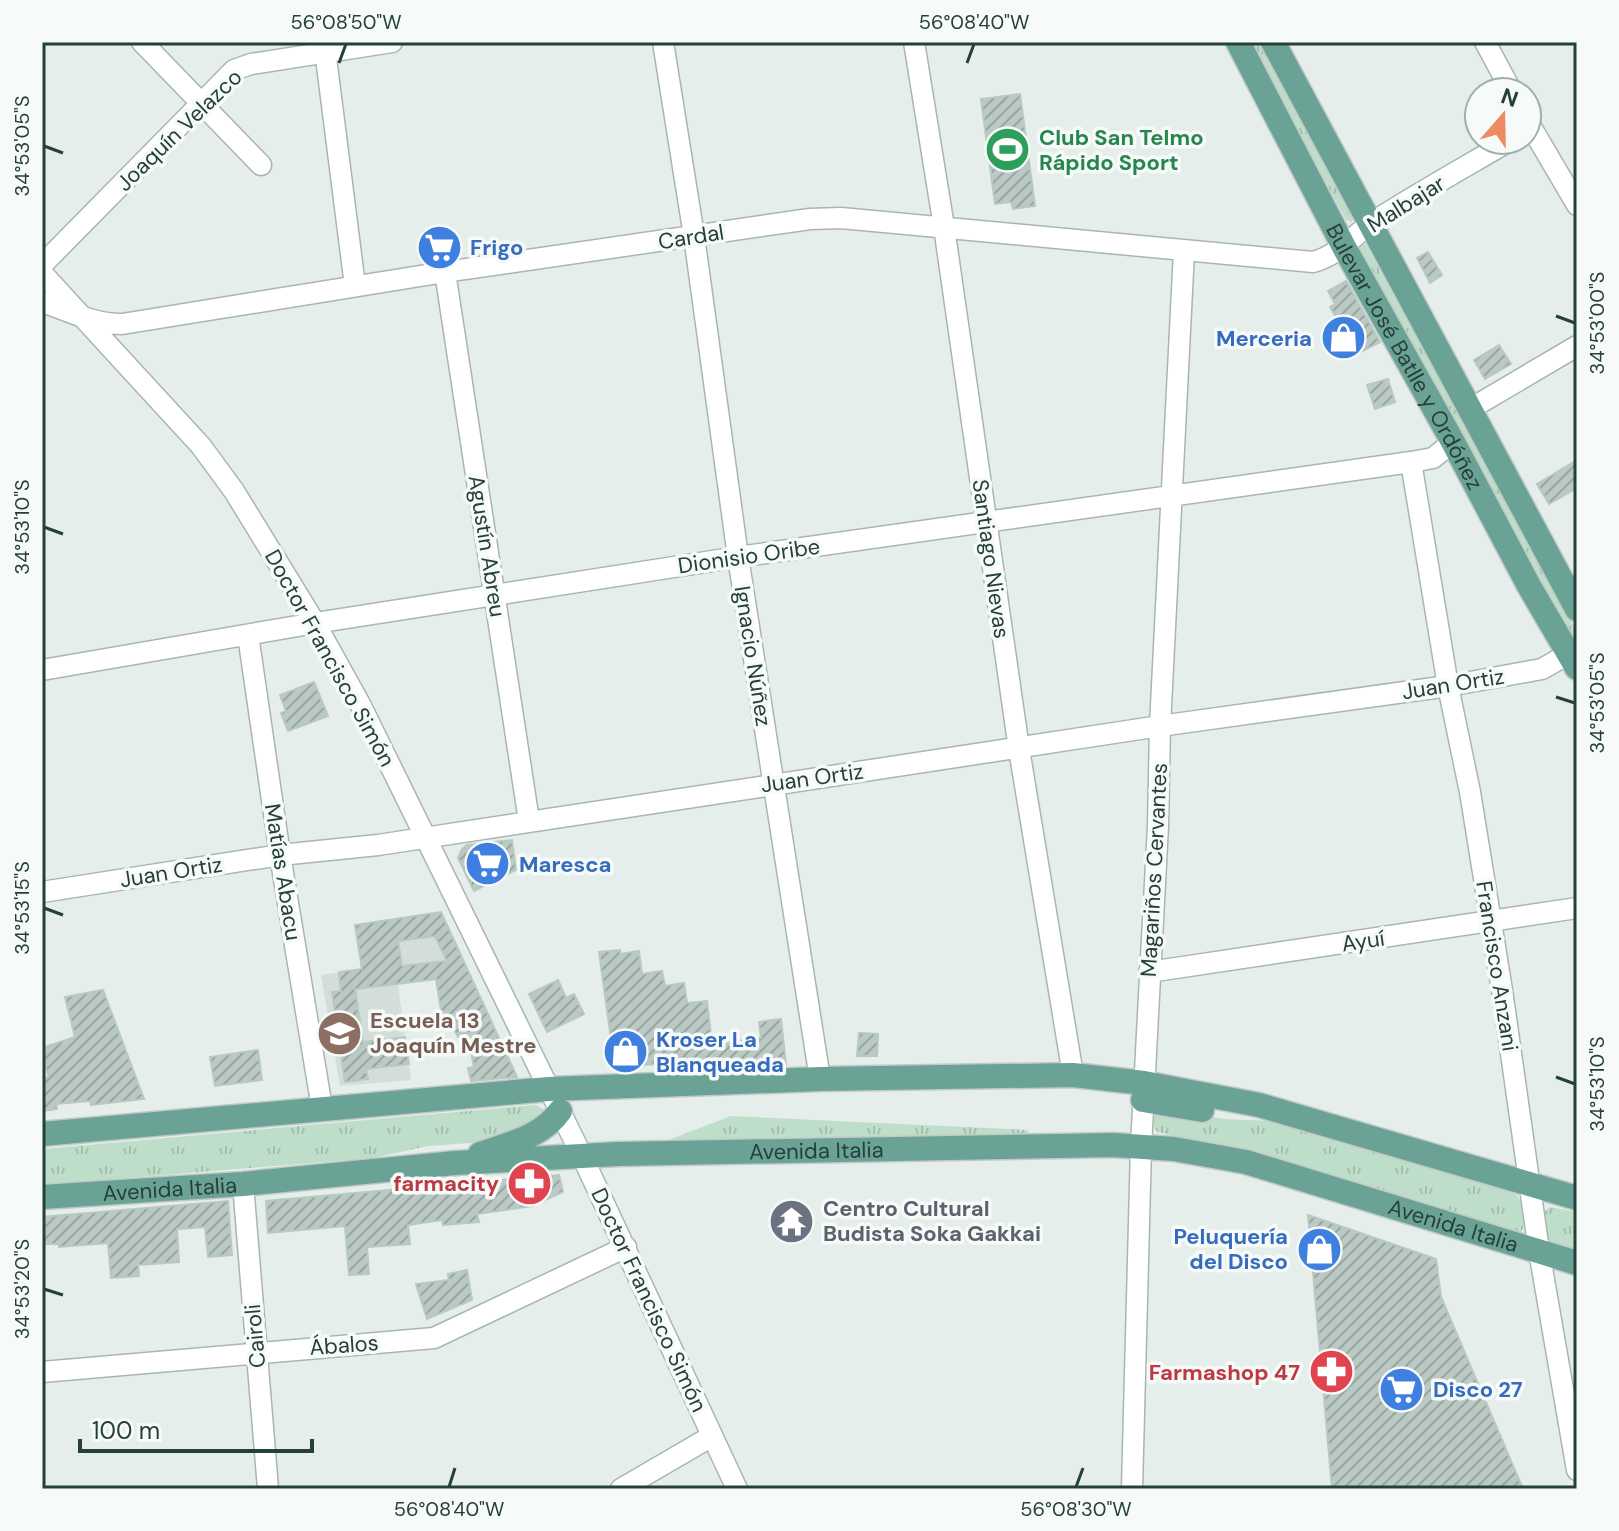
<svg xmlns="http://www.w3.org/2000/svg" width="1619" height="1531" font-family="'DM Sans',sans-serif">
<style>
.built{fill:#d3deda}
.grass{fill:url(#grass-tufts)}
.building{fill:url(#building-hatch);stroke:#b8c8c2;stroke-width:2;fill-rule:evenodd}
.lines{fill:none;stroke-linecap:round;stroke-linejoin:round}
.minor-casing{stroke:#a8b6b2;stroke-width:23}
.major-casing{stroke:#c2cac8;stroke-width:27}
.minor{stroke:#fff;stroke-width:20}
.major{stroke:#6ba296;stroke-width:24}
.ticks{fill:none;stroke:#25403a;stroke-width:3}
.labels{text-anchor:middle;dominant-baseline:central;stroke-width:7;stroke-linejoin:round;paint-order:stroke}
.street-label{font-size:22px;fill:#25403a;stroke:#f6faf8}
.leisure-label{font-size:22px;font-weight:bold;fill:#27864d;stroke:#f6faf8;text-anchor:start}
.shop-label{font-size:22px;font-weight:bold;fill:#366cbe;stroke:#f6faf8;text-anchor:start}
.education-label{font-size:22px;font-weight:bold;fill:#785e54;stroke:#f6faf8;text-anchor:start}
.health-label{font-size:22px;font-weight:bold;fill:#be3a42;stroke:#f6faf8;text-anchor:end}
.worship-label{font-size:22px;font-weight:bold;fill:#5b616d;stroke:#f6faf8;text-anchor:start}
.neatline{fill:none;stroke:#25403a;stroke-width:3}
.ticks-label{font-size:20px;text-anchor:middle;fill:#25403a}
</style>
<defs>
<pattern id="grass-tufts" width="24" height="20" patternUnits="userSpaceOnUse" patternTransform="scale(2)"><rect width="24" height="20" fill="#bfdec9"/><path d="M3 7l-1-3M5 7V3M7 7l1-3M15 17l-1-3M17 17v-4M19 17l1-3" fill="none" stroke="#a4c0ad"/></pattern>
<pattern id="building-hatch" width="6" height="6" patternUnits="userSpaceOnUse" patternTransform="scale(2)"><rect width="6" height="6" fill="#bbc9c4"/><path d="M-1 1l2-2M0 6l6-6M5 7l2-2" fill="none" stroke="#98a5a0"/></pattern>
</defs>
<rect width="100%" height="100%" fill="#e5eeea"/>
<path class="built" d="M441,912L469,975L398,985L411,1080L340,1086L321,975L362,969L355,925Z"/>
<path class="grass" d="M1250,42H1258L1353,218L1352,222L1346,220Z
M1362,242L1366,245L1576,630L1574,635L1570,633L1359,246Z
M536,1105L546,1111L545,1120L483,1142L428,1146L373,1158L42,1185V1149Z
M1164,1108L1224,1119L1273,1121L1514,1193C1525,1202 1529,1220 1521,1232L1515,1234L1247,1151L1157,1132L1150,1121V1115Z
M731,1116L1026,1130L1029,1132L1027,1136L671,1142V1139Z
M1549,1207L1577,1212V1253L1548,1242L1543,1214Z"/>
<path class="building" d="M1020,94L1035,206L1013,209L1011,202L995,204L981,99Z
M1428,252L1442,275L1430,283L1417,258Z
M1346,281L1380,342L1361,352L1344,322L1340,324L1330,307L1335,304L1328,291Z
M1499,345L1511,364L1485,379L1474,360Z
M1388,379L1395,402L1375,409L1367,385Z
M1577,460V488L1549,504L1537,484Z
M314,682L328,716L288,731L281,713L286,711L280,695Z
M512,840L516,870L474,891L458,858L462,849L467,845Z
M441,912L517,1077L471,1081L468,1068L474,1067L467,1032L458,1037L449,1020L443,1023L436,979L355,989L363,1042L405,1037L409,1064L366,1069L368,1079L345,1082L332,992L341,991L339,972L362,969L355,925ZM435,936L447,961L402,966L398,941Z
M620,950V954L639,951L642,974L662,971L665,986L684,983L687,1003L707,1001L712,1044L761,1038L759,1022L781,1019L786,1065L717,1068L716,1058L615,1068L599,952Z
M558,980L566,998L574,994L584,1014L547,1032L529,994Z
M103,990L144,1099L91,1105L90,1101L56,1104L57,1109L42,1111V1078L49,1077L42,1057V1048L75,1037L65,997Z
M859,1033L878,1034L877,1056H857Z
M258,1050L262,1080L215,1086L210,1057Z
M559,1175L563,1192L532,1206L477,1214L479,1222L443,1225L442,1220L408,1225L410,1244L367,1247L369,1274L349,1275L345,1226L268,1233L266,1201Z
M228,1201L232,1255L208,1257L205,1227L177,1229L179,1262L138,1265L139,1276L111,1278L108,1243L59,1247V1244H42V1217Z
M1308,1215L1436,1259L1441,1297L1523,1489H1332Z
M467,1270L472,1300L427,1319L416,1284L449,1280L448,1274Z"/>
<g class="lines">
<defs>
<path id="minor" d="M142,42L261,165
M324,42L355,286
M663,42L694,236L738,557L820,1079
M914,42L944,227L1019,749L1073,1075
M1485,42L1512,92
M1527,120L1577,205
M42,265L234,70L251,64L392,42
M445,272L529,821
M42,273L201,446L234,491L315,623L360,704L582,1156L737,1489
M42,302C70,311 92,324 122,324L445,272L810,219L841,218L1313,262C1339,255 1352,236 1373,222C1418,193 1465,167 1511,140
M1470,409L1577,346
M1411,462L1448,686L1470,792L1502,990L1539,1251L1577,1470
M248,635L280,855L322,1108
M42,670L315,623L738,557L1411,462L1433,458L1453,442
M42,892L280,855L378,845L1160,726L1448,686L1542,669L1577,649
M1149,972L1577,908
M243,1184L268,1489
M42,1372L434,1338L626,1247
M621,1489L712,1436
M1132,1489L1141,1147L1158,826L1160,726L1184,251"/>
<g id="major">
<path id="s1" d="M1238,42L1344,247L1453,442L1529,586L1577,668"/>
<path d="M1273,42L1577,609"/>
<path d="M1143,1100L1202,1110"/>
<path d="M42,1134L549,1089L820,1079L1073,1075L1144,1083L1259,1105L1577,1198"/>
<path d="M480,1154C508,1144 542,1137 560,1111"/>
<path id="s2" d="M42,1197L243,1184L455,1163L618,1154L1113,1145L1174,1149L1246,1162L1577,1263"/>
</g>
</defs>
<use href="#minor" class="minor-casing"/>
<use href="#major" class="major-casing"/>
<use href="#minor" class="minor"/>
<use href="#major" class="major"/>
</g>
<path class="ticks" d="M339,63L346,44M967,63L974,44M44,146L63,153M1556,316L1575,323M44,527L63,534M1556,697L1575,703M44,908L63,915M1556,1077L1575,1084M44,1289L63,1295M449,1487L455,1468M1076,1487L1083,1468"/>
<defs>
<symbol id="stadium-disc" viewBox="-11 -11 22 22"><circle r="9.5" fill="#2e9e5b" stroke="#f6faf8"/><path d="M0-5a6.5 5 0 1 0 0 10a6.5 5 0 1 0 0-10ZM-3.5-1.8h7v3.6h-7Z" fill="#fff"/></symbol>
<symbol id="supermarket-disc" viewBox="-11 -11 22 22"><circle r="9.5" fill="#3f7fe0" stroke="#f6faf8"/><path d="M-6-5.5h2.5l.6 2H6L4.5 2H-2.5L-4.4-4H-6ZM-1.5 3.2a1.3 1.3 0 1 0 .1 0ZM3 3.2a1.3 1.3 0 1 0 .1 0Z" fill="#fff"/></symbol>
<symbol id="shop-disc" viewBox="-11 -11 22 22"><circle r="9.5" fill="#3f7fe0" stroke="#f6faf8"/><path d="M-5-2.5h2.3a2.7 3.5 0 0 1 5.4 0H5L5.5 6h-11ZM-1.5-2.5h3a1.5 2.3 0 0 0-3 0Z" fill="#fff"/></symbol>
<symbol id="school-disc" viewBox="-11 -11 22 22"><circle r="9.5" fill="#8d6e63" stroke="#f6faf8"/><path d="M0-5L7-2L0 1L-7-2ZM-4 1L0 2.5L4 1V4Q0 6-4 4Z" fill="#fff"/></symbol>
<symbol id="pharmacy-disc" viewBox="-11 -11 22 22"><circle r="9.5" fill="#e0444e" stroke="#f6faf8"/><path d="M-2-6h4v4h4v4h-4v4h-4v-4h-4v-4h4Z" fill="#fff"/></symbol>
<symbol id="temple-disc" viewBox="-11 -11 22 22"><circle r="9.5" fill="#6b7280" stroke="#f6faf8"/><path d="M0-6L5-2H3V0L6.5 2.5H4V6H1.5V3h-3V6H-4V2.5H-6.5L-3 0V-2H-5Z" fill="#fff"/></symbol>
</defs>
<g fill-rule="evenodd">
<use href="#stadium-disc" x="982" y="124" width="51" height="51"/>
<use href="#supermarket-disc" x="414" y="222" width="51" height="51"/>
<use href="#shop-disc" x="1318" y="312" width="51" height="51"/>
<use href="#supermarket-disc" x="462" y="838" width="51" height="51"/>
<use href="#school-disc" x="314" y="1008" width="51" height="51"/>
<use href="#shop-disc" x="600" y="1026" width="51" height="51"/>
<use href="#pharmacy-disc" x="504" y="1158" width="51" height="51"/>
<use href="#temple-disc" x="766" y="1196" width="51" height="51"/>
<use href="#shop-disc" x="1294" y="1224" width="51" height="51"/>
<use href="#pharmacy-disc" x="1306" y="1346" width="51" height="51"/>
<use href="#supermarket-disc" x="1376" y="1364" width="51" height="51"/>
</g>
<g class="labels">
<g class="street-label">
<text transform="translate(179 130) rotate(-44)">Joaquín Velazco</text>
<text transform="translate(1406 204) rotate(-32)">Malbajar</text>
<text transform="translate(691 237) rotate(-9)">Cardal</text>
<text stroke="none"><textPath href="#s1" startOffset="356">Bulevar José Batlle y Ordóñez</textPath></text>
<text transform="translate(487 546) rotate(81)">Agustín Abreu</text>
<text transform="translate(749 556) rotate(-8)">Dionisio Oribe</text>
<text transform="translate(991 559) rotate(82)">Santiago Nievas</text>
<text transform="translate(753 656) rotate(81)">Ignacio Núñez</text>
<text transform="translate(330 658) rotate(61)">Doctor Francisco Simón</text>
<text transform="translate(1453 684) rotate(-9)">Juan Ortiz</text>
<text transform="translate(812 778) rotate(-8)">Juan Ortiz</text>
<text transform="translate(1154 870) rotate(-87)">Magariños Cervantes</text>
<text transform="translate(171 872) rotate(-9)">Juan Ortiz</text>
<text transform="translate(283 872) rotate(81)">Matías Abacu</text>
<text transform="translate(1363 941) rotate(-8)">Ayuí</text>
<text transform="translate(1497 966) rotate(81)">Francisco Anzani</text>
<text stroke="none"><textPath href="#s2" startOffset="776">Avenida Italia</textPath></text>
<text stroke="none"><textPath href="#s2" startOffset="128">Avenida Italia</textPath></text>
<text stroke="none"><textPath href="#s2" startOffset="1424">Avenida Italia</textPath></text>
<text transform="translate(649 1300) rotate(65)">Doctor Francisco Simón</text>
<text transform="translate(255 1336) rotate(-95)">Cairoli</text>
<text transform="translate(344 1345) rotate(-4)">Ábalos</text>
</g>
<g class="leisure-label">
<text x="1039" y="137">Club San Telmo<tspan x="1039" dy="25">Rápido Sport</tspan></text>
</g>
<g class="shop-label">
<text x="470" y="247">Frigo</text>
<text x="1312" y="338" text-anchor="end">Merceria</text>
<text x="519" y="864">Maresca</text>
<text x="656" y="1039">Kroser La<tspan x="656" dy="25">Blanqueada</tspan></text>
<text x="1288" y="1236" text-anchor="end">Peluquería<tspan x="1288" dy="25">del Disco</tspan></text>
<text x="1433" y="1389">Disco 27</text>
</g>
<g class="education-label">
<text x="370" y="1020">Escuela 13<tspan x="370" dy="25">Joaquín Mestre</tspan></text>
</g>
<g class="health-label">
<text x="499" y="1183">farmacity</text>
<text x="1300" y="1372">Farmashop 47</text>
</g>
<g class="worship-label">
<text x="823" y="1208">Centro Cultural<tspan x="823" dy="25">Budista Soka Gakkai</tspan></text>
</g>
</g>
<rect width="1619" height="1531" fill="none" stroke="#f6faf8" stroke-width="88"/>
<g transform="translate(1503 116) rotate(20)"><circle r="38" fill="#f6faf8" stroke="#a2b0ac" stroke-width="2"/>
<path d="M0-6L14 30L0 20L-14 30Z" fill="#ee8b63"/>
<text y="-12" font-size="22" font-weight="bold" text-anchor="middle" fill="#25403a">N</text>
</g>
<path d="M80 1439v12h232v-12" fill="none" stroke="#25403a" stroke-width="4"/>
<text x="92" y="1439" font-size="24" fill="#25403a" stroke="#f6faf8" stroke-width="6" paint-order="stroke">100 m</text>
<rect x="44" y="44" width="1531" height="1443" class="neatline"/>
<g class="ticks-label">
<text x="346" y="29">56°08'50"W</text>
<text x="974" y="29">56°08'40"W</text>
<text transform="translate(22 146) rotate(-90)" y="7">34°53'05"S</text>
<text transform="translate(1597 323) rotate(-90)" y="7">34°53'00"S</text>
<text transform="translate(22 527) rotate(-90)" y="7">34°53'10"S</text>
<text transform="translate(1597 703) rotate(-90)" y="7">34°53'05"S</text>
<text transform="translate(22 908) rotate(-90)" y="7">34°53'15"S</text>
<text transform="translate(1597 1084) rotate(-90)" y="7">34°53'10"S</text>
<text transform="translate(22 1289) rotate(-90)" y="7">34°53'20"S</text>
<text x="449" y="1516">56°08'40"W</text>
<text x="1076" y="1516">56°08'30"W</text>
</g>
</svg>
